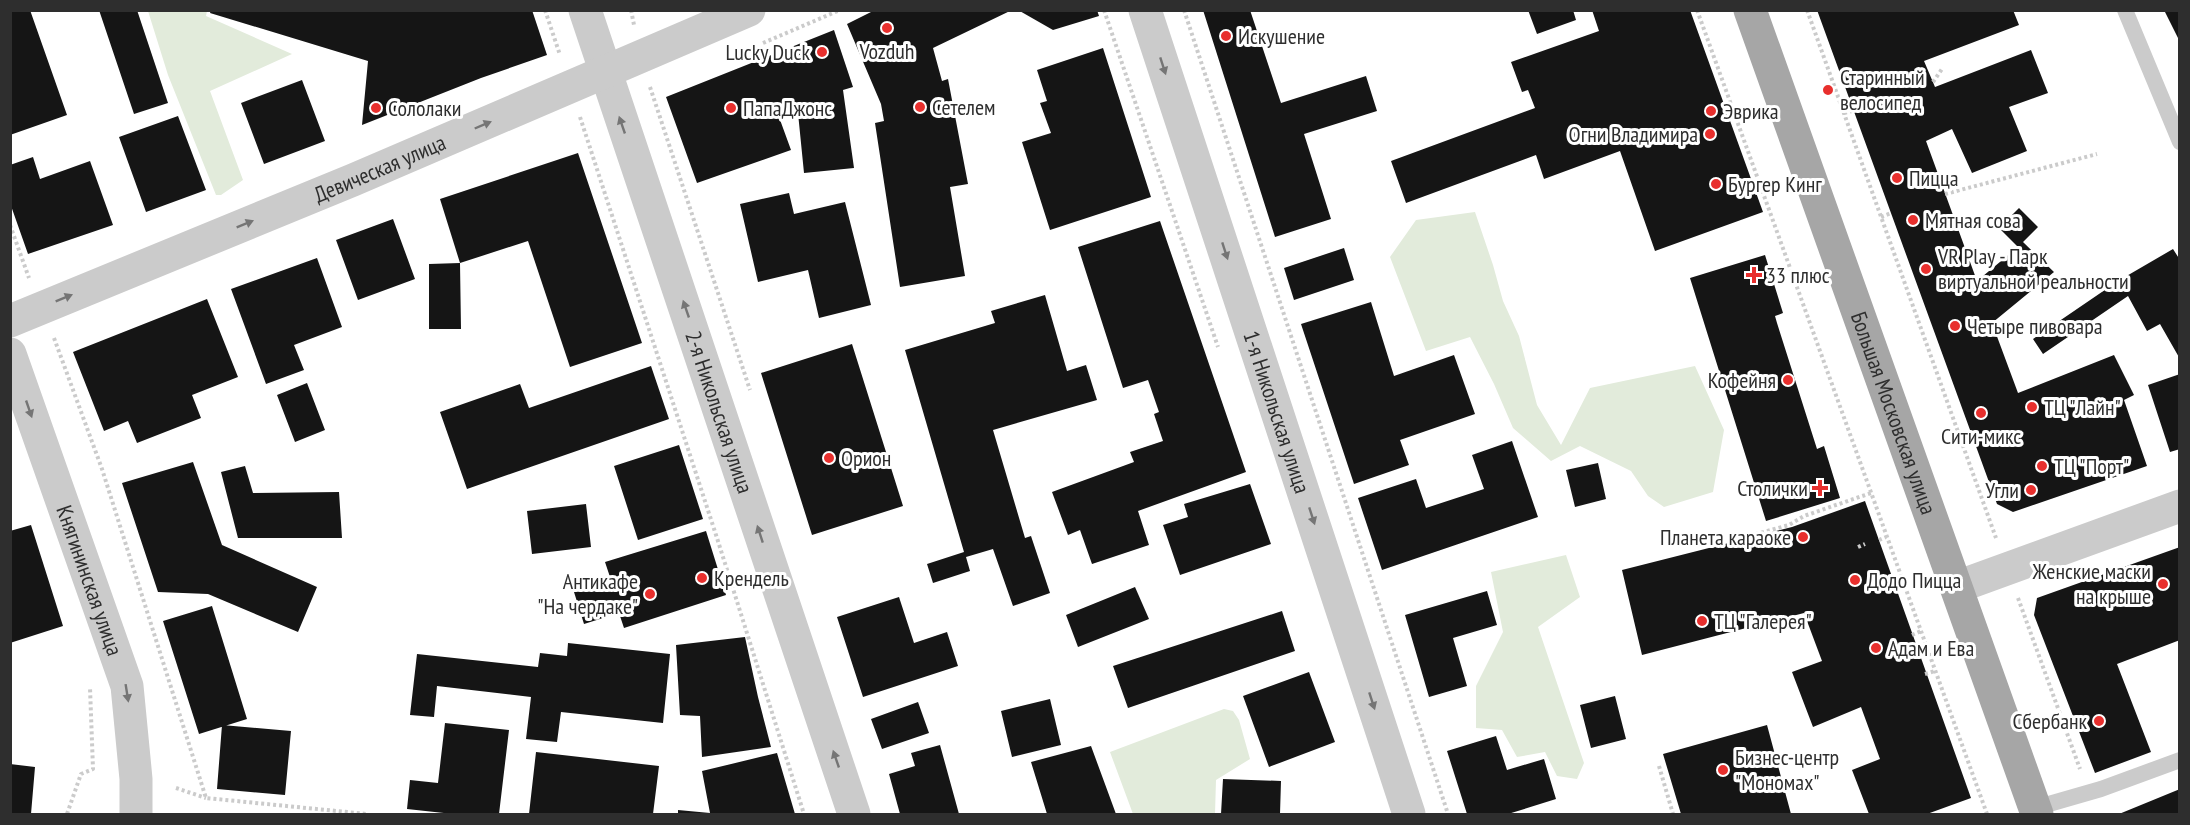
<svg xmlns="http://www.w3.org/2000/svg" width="2190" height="825" font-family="'PT Sans Narrow',sans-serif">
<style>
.green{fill:#e2ebdb}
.building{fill:#151515}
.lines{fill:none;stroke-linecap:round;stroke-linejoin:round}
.path{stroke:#cbcbcb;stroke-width:4;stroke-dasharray:3 3;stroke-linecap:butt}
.service{stroke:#cbcbcb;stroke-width:16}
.minor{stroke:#cbcbcb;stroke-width:33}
.primary{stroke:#a6a6a6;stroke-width:33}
.oneway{fill:#757575}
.poi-dot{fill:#e82f2d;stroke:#fff;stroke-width:2}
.labels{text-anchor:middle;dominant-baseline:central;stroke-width:6;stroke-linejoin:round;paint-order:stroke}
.poi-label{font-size:22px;fill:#2e2e2e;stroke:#fff;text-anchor:start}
.street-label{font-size:22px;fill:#2e2e2e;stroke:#fff}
</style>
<rect width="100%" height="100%" fill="#fff"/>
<path class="green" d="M148,11H207L206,16L292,54L210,91L243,180L221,195H216L168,75Z
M1475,212L1493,265L1503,301L1519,336L1537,405L1561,445L1590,388L1695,366L1724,430L1713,492L1664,507L1648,496L1631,471L1580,446L1551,461L1513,428L1494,384L1470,337L1426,351L1390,257L1416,220Z
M1566,555L1580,597L1538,627L1584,763L1577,779L1557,776L1545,752L1517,757L1502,730L1476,728V686L1503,632L1491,572Z
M1224,709L1233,711L1239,720L1250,759L1216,780L1215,814H1133L1110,752Z"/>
<path class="building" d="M10,10H30L67,115L10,135Z
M99,10H137L168,103L134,114Z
M211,10H532L547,55L481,78L362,125L368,61L210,13Z
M875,10H1012L933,48L942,81L948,79L968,184L950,187L965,276L900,287L875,123L884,121L881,104L847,24Z
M1018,10H1097L1099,16L1053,30Z
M1203,10H1250L1281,103L1366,76L1377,111L1304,134L1331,219L1275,237Z
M1528,10H1573L1576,20L1537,34Z
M1592,10H1690L1763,212L1655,251L1620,151L1544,179L1536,155L1406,203L1391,161L1535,108L1528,90L1522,92L1511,62L1599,31Z
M1817,10H2013L2019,25L1924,61L1935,87L2031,50L2048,93L2009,107L2027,151L1972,173L1952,129L1926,141L1977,281L2018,247L1999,228L2019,208L2038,227L2023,242L2054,272L1992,323L2018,393L2114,355L2134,395L2124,400L2147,466L2013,512L1997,504Z
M2164,10H2180V42Z
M834,30L853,87L843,90L854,168L804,173L798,113L779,117L791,150L697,183L666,97Z
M1103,48L1151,197L1050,230L1022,142L1051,133L1040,103L1047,101L1037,70Z
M302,80L325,141L264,164L241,103Z
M178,116L206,190L146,212L119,137Z
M578,153L642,343L570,367L528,241L460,263L440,199Z
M33,157L40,179L90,161L113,225L28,254L10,203V165Z
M789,193L794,214L845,202L871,305L819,318L808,270L758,282L740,204Z
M393,219L415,279L358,300L336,240Z
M1160,221L1246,472L1138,511L1149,545L1092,564L1080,530L1068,535L1052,492L1134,462L1130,452L1163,441L1154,414L1159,412L1148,380L1123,388L1078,247Z
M1344,248L1354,280L1294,300L1284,268Z
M2173,249L2180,260V359L2160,324L2147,331L2128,296L2043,354L2033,339L2118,281Z
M1765,255L1783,313L1775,316L1777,323L1817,449L1824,446L1840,498L1766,521L1690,278Z
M317,258L342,327L294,345L304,370L266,384L231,289Z
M460,263L461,329H429V264Z
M1045,295L1067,371L1086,365L1097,400L993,430L1025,538L1031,536L1050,593L1013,606L993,549L966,557L970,571L933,583L927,564L964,552L905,350L995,323L991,311Z
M207,299L238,377L192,395L201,418L137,443L128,421L104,431L73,352Z
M1371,302L1394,376L1454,355L1475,414L1400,440L1409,465L1354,484L1301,324Z
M852,344L903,506L812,535L761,373Z
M651,366L669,419L467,489L440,412L520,384L529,408Z
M2180,374V449L2170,452L2148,385Z
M307,383L325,430L295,442L277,395Z
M1512,441L1538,517L1382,570L1358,498L1416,479L1426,508L1484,489L1472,455Z
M679,445L703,519L638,540L614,466Z
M193,462L222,545L317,587L298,632L208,594L158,592L122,483Z
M1598,463L1606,499L1575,507L1566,470Z
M245,466L253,493L339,492L342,538H238L221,472Z
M1250,484L1271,544L1180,575L1163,525L1188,517L1184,504Z
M1865,501L1971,798L1927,814H1869L1852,770L1880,759L1861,707L1813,727L1792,672L1822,661L1804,613L1642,655L1622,570L1792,527Z
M586,504L591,547L532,554L527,511Z
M31,525L63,626L10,643V531Z
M706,531L726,595L624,628L619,613L584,624L574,592L611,580L605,562Z
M2180,547V640L2117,664L2151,752L2095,773L2034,615L2037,598Z
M1135,587L1149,619L1078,647L1066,615Z
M1487,591L1497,625L1453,638L1467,686L1429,697L1405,615Z
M899,597L914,643L947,632L958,666L863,697L837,617Z
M212,606L247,719L199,734L163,621Z
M1282,611L1295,651L1128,708L1113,666Z
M745,637L758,697L771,747L702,757L700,716L680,715L676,645Z
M568,643L670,654L663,723L561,712L557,742L526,739L531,697L437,686L434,717L410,715L417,654L538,667L540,653L567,656Z
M1309,672L1335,742L1269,767L1243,696Z
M1615,696L1626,739L1591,748L1580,705Z
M1050,699L1061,745L1012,757L1001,711Z
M918,702L929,733L882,749L871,719Z
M445,723L509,730L499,814H453L407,809L410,780L438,783Z
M222,725L291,731L285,795L217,789Z
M1767,725L1791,814H1681L1663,754Z
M1496,736L1507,770L1544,759L1556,799L1508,814H1467L1447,751Z
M940,745L959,814H900L889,774L915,766L911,753Z
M1091,746L1116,814H1047L1031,762Z
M536,752L659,766L653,814H529Z
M777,753L795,814H678V810L710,813L702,771Z
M10,764L35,767L31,814H10Z
M1223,779L1281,781L1280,814H1221Z
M2180,789V814H2119Z"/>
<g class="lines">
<path class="path" d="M545,10L560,55
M631,10L634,25
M1104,10L1218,347
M1184,10L1448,814
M1697,10L1987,814
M1807,10L1996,538
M763,43L840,10
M1933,82L1942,69
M650,87L750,390
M1844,113L1852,111
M580,117L717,538L804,814
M1945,194L2097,154
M1881,217L1891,213
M10,225L29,278
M54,338L102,469L206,798L367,814
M1738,539L1789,525L1804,516L1871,493
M1879,540L1886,537
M1858,547L1865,544
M2018,598L2080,769
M1912,635L1921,631
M1925,674L1935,671
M1659,766L1673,814
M176,788L206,798
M67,814L81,774L93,769L90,688"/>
<path class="service" d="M2125,10L2180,142
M2035,808L2101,789L2180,760"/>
<g class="minor">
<path id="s1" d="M585,10L854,814"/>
<path id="s2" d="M1145,10L1409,814"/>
<path id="s3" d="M10,321L353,180L749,10"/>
<path id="s4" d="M10,354L127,686L136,779V814"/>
<path d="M1957,587L2180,506"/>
</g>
<path class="primary" id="s5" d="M1750,10L2037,814"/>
</g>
<defs><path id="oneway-solid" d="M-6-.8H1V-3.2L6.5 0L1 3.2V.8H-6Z" transform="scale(1.5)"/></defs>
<g class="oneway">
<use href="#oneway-solid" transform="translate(1163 66) rotate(72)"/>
<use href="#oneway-solid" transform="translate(483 125) rotate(-23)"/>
<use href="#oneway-solid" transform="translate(622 125) rotate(-109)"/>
<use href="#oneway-solid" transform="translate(245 224) rotate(-22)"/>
<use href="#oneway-solid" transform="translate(1225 251) rotate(72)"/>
<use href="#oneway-solid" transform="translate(64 298) rotate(-22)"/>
<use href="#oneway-solid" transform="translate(686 309) rotate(-109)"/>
<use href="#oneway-solid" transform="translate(29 409) rotate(71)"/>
<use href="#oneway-solid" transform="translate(1312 516) rotate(72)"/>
<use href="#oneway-solid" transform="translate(760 534) rotate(-108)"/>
<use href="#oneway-solid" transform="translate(127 693) rotate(81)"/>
<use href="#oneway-solid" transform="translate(1372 701) rotate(72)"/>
<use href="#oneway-solid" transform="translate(836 759) rotate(-109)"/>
</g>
<g class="poi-dot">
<circle cx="887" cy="28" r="6"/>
<circle cx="1226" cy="36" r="6"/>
<circle cx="822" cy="52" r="6"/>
<circle cx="1828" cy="90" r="6"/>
<circle cx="920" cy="107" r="6"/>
<circle cx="376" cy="108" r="6"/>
<circle cx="731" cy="108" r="6"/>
<circle cx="1711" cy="111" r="6"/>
<circle cx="1710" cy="134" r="6"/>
<circle cx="1897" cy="178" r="6"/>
<circle cx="1716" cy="184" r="6"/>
<circle cx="1913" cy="220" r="6"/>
<circle cx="1926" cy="269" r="6"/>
<path d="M1751 266h6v6h6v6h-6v6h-6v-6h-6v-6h6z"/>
<circle cx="1955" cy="326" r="6"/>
<circle cx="1788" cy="380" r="6"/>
<circle cx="2032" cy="407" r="6"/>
<circle cx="1981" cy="413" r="6"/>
<circle cx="829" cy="458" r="6"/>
<circle cx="2042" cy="466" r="6"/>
<path d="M1817 479h6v6h6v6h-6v6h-6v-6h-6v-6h6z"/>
<circle cx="2031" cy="490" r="6"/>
<circle cx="1803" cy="537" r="6"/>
<circle cx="702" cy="578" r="6"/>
<circle cx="1855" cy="580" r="6"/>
<circle cx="2163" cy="584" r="6"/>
<circle cx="650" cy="594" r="6"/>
<circle cx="1702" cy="621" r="6"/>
<circle cx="1876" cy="648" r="6"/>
<circle cx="2099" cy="721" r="6"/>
<circle cx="1723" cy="770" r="6"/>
</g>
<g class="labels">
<g class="poi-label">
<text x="1238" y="36">Искушение</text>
<text x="887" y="51" text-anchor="middle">Vozduh</text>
<text x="810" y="52" text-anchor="end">Lucky Duck</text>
<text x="1840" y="77">Старинный<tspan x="1840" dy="25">велосипед</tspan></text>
<text x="932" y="107">Сетелем</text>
<text x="388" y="108">Сололаки</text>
<text x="743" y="108">ПапаДжонс</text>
<text x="1723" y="111">Эврика</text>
<text x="1698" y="134" text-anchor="end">Огни Владимира</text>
<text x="1909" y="178">Пицца</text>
<text x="1728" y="184">Бургер Кинг</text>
<text x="1925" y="220">Мятная сова</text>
<text x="1938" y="256">VR Play - Парк<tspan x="1938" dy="25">виртуальной реальности</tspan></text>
<text x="1766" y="275">33 плюс</text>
<text x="1967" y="326">Четыре пивовара</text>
<text x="1776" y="380" text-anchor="end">Кофейня</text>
<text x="2044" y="407">ТЦ "Лайн"</text>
<text x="1981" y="436" text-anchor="middle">Сити-микс</text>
<text x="841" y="458">Орион</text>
<text x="2054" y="466">ТЦ "Порт"</text>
<text x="1808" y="488" text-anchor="end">Столички</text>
<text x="2019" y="490" text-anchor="end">Угли</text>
<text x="1791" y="537" text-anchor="end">Планета караоке</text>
<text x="2151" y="571" text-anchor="end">Женские маски<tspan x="2151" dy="25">на крыше</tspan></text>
<text x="714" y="578">Крендель</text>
<text x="1867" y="580">Додо Пицца</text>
<text x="638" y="581" text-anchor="end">Антикафе<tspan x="638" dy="25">"На чердаке"</tspan></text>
<text x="1714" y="621">ТЦ "Галерея"</text>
<text x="1888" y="648">Адам и Ева</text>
<text x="2087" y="721" text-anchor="end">Сбербанк</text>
<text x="1735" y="757">Бизнес-центр<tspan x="1735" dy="25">"Мономах"</tspan></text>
</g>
<g class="street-label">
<text stroke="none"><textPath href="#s3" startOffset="400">Девическая улица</textPath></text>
<text stroke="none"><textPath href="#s1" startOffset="424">2-я Никольская улица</textPath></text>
<text stroke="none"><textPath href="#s2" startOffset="423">1-я Никольская улица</textPath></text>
<text stroke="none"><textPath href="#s5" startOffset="428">Большая Московская улица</textPath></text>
<text stroke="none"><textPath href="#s4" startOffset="240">Княгининская улица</textPath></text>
</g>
</g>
<rect width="2190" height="825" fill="none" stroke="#2e2e2e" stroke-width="24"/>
</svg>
